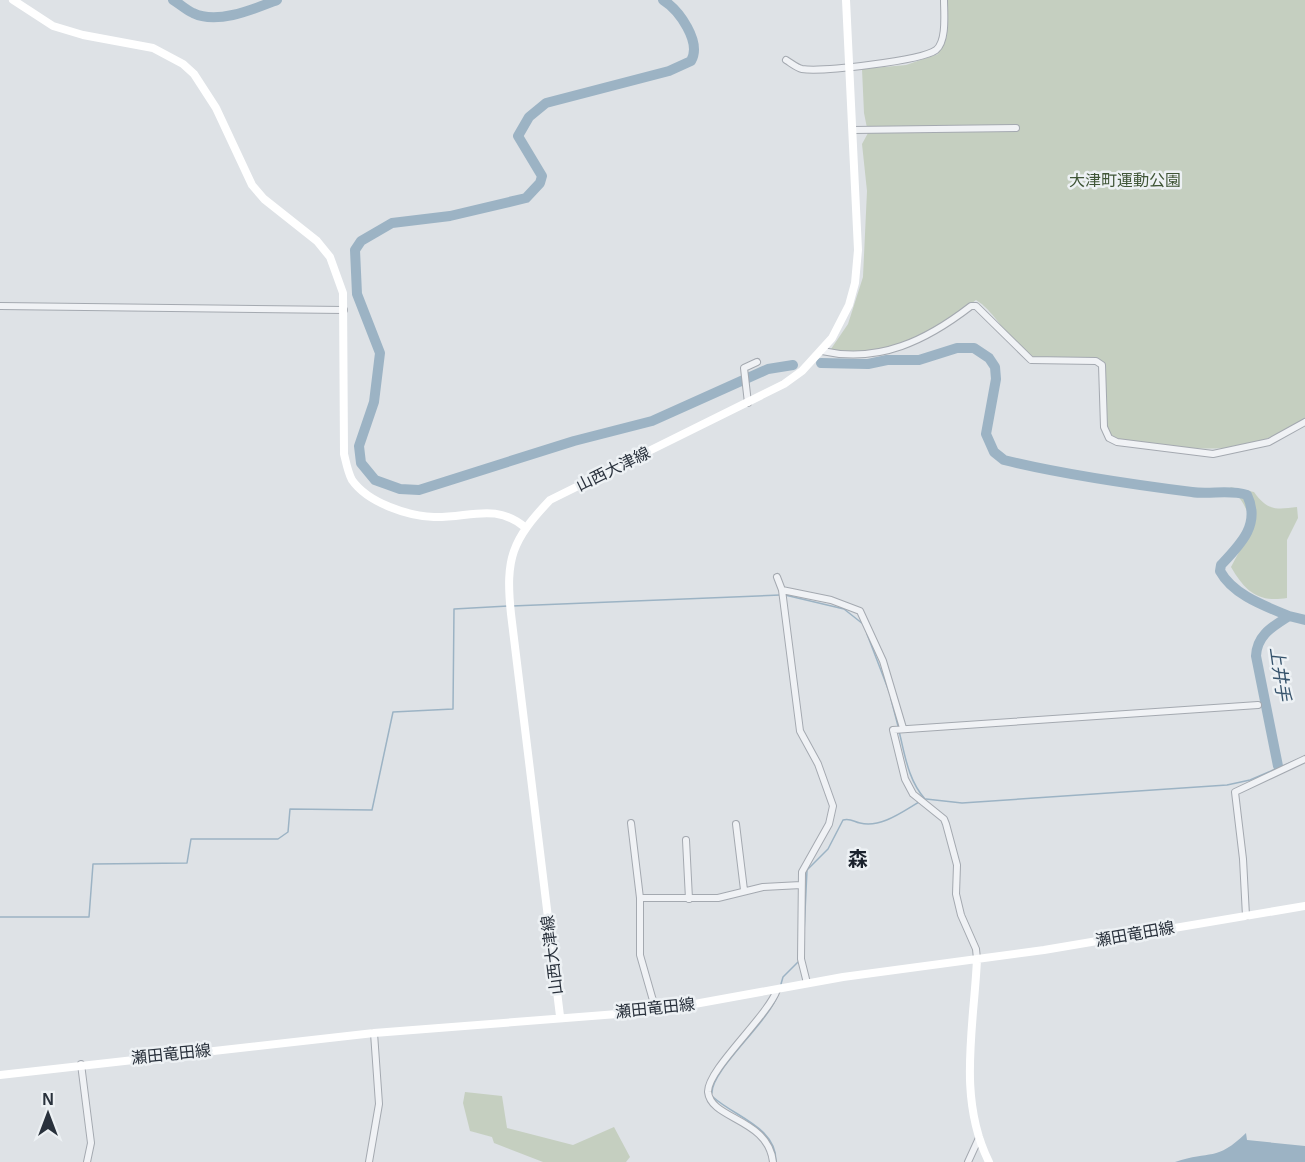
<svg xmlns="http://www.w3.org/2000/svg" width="1305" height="1162" font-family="Helvetica,'Noto Sans JP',sans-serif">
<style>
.green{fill:#c5cfc0}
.water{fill:#9cb3c4}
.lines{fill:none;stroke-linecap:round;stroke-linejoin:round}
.stream{stroke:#9cb3c4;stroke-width:1.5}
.river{stroke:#9cb3c4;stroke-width:10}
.street-casing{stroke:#a4a9b0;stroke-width:8}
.street{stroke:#f0f2f5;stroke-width:6}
.secondary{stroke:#fff;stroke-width:8}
.labels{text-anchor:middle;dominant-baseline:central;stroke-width:5;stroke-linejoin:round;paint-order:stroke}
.park-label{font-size:16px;fill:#405637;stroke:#edf1f4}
.street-label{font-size:16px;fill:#29313c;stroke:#edf1f4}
.water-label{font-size:18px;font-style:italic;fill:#36536c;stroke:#edf1f4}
.quarter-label{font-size:20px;font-weight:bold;fill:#1b222d;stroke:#edf1f4}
</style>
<rect width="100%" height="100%" fill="#dee2e6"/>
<path class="green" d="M948,0H1305V418C1242,462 1189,448 1119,440L1110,434L1106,426L1104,362L1097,359L1036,358C1009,347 999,314 976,300C935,331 884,360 831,349L848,324L863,277L867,191L862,144L868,133L864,113L862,69L906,65L938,54L943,44L946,28Z
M1230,487L1254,492C1267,510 1275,510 1297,507L1298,518L1287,540V598C1258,603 1245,591 1231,567C1250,532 1260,518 1230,487Z
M465,1092L502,1096L507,1128L573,1145L614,1127L630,1157L626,1162H543L494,1143L492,1137L470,1131L463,1103Z"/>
<path class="water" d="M1246,1133L1247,1140L1305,1146V1162H1175C1211,1150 1216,1162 1246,1133Z"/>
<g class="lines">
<path class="stream" d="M785,595L844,609L863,624
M512,606L780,595
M867,634L890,694
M891,699L898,726
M899,731C905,755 908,780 925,799
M926,799L962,803L1227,785L1250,780L1299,759
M0,917H89L93,864L187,863L191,839H278L288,832L290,809L372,810L393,712L453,709L454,609L508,606
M804,933L807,870L828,849L843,820C851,818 854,822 860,823C881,828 902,812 919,802
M781,984L783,977L798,962
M712,1093C711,1070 769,1022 778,994
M713,1097C735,1117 776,1127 776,1161"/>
<path class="river" d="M173,0C180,4 186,10 193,13C217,25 254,9 277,0
M663,0C679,10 702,42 691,61L669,71L546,103L529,117L518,136L542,176L540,183L526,198L450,216L392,223L361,241L355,250L357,294L380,353L374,402L359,446L361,463L375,480L400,489L419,490L574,441L652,421L768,369L793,365
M821,363L868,364L887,360H919L957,348H974L989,358L995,367L996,379L986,434L994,452L1004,460C1065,475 1129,484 1192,492C1210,495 1229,489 1247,495C1261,524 1241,544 1221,565L1220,571C1233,595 1265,606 1289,616
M1278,766L1256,656C1257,635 1272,627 1289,616L1305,620"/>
<defs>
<path id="street" d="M786,60C791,63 797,68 802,69C821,72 921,61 936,50C947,41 944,13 944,0
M853,130L1016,128
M0,306L344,310
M822,351C879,364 927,340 971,306H976L1031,360L1096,361L1102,365L1104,427L1109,438L1117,442L1213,454L1269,442L1305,422
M748,403L744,368L757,362
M777,577L782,590L800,731L818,764L833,806L829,824L802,872L801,959L807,983
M782,590L831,600L860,611L883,661L903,728
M631,823L640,898V955L656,1011
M736,824L744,890
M686,840L689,899
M640,898H718L763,887L801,885
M1246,916L1243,859L1235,792L1305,759
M977,959L976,949L961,915L956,894L957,865L946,824L944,819L913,794L905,779L893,730L1258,705
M81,1064L91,1143L87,1162
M369,1162L379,1104L374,1033
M773,1162C768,1118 711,1120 708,1092C707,1070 767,1017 777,990
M968,1162L979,1138"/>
</defs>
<use href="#street" class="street-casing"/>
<use href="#street" class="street"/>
<path class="secondary" d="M13,0L53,26L83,35L153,48L183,64L194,74L216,108L252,185L264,199L317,241L330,257L343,293L344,454C346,462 348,473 352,480C368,503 408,516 434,517C469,518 496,502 526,528
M977,959C974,1027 957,1098 989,1162
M560,1016L511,614C505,558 512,540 550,500L784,384L802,371L832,338L849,305L855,283L858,250L846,0
M0,1075L374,1033L656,1011L843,977L1044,950L1305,906"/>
</g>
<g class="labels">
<g class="park-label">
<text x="1125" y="180">大津町運動公園</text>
</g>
<g class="street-label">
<text transform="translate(613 469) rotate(-26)">山西大津線</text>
<text transform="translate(1135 934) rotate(-10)">瀬田竜田線</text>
<text transform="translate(552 955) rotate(-97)">山西大津線</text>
<text transform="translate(655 1008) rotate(-6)">瀬田竜田線</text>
<text transform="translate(171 1054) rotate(-6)">瀬田竜田線</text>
</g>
<g class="water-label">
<text transform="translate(1280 674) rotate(82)">上井手</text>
</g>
<g class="quarter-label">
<text x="858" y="859">森</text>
</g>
</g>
<g transform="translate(48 1114)" stroke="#edf1f4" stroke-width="4.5" paint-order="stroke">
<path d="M0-4.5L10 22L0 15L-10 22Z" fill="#29313c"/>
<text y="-9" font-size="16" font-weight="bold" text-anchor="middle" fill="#29313c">N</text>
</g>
</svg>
